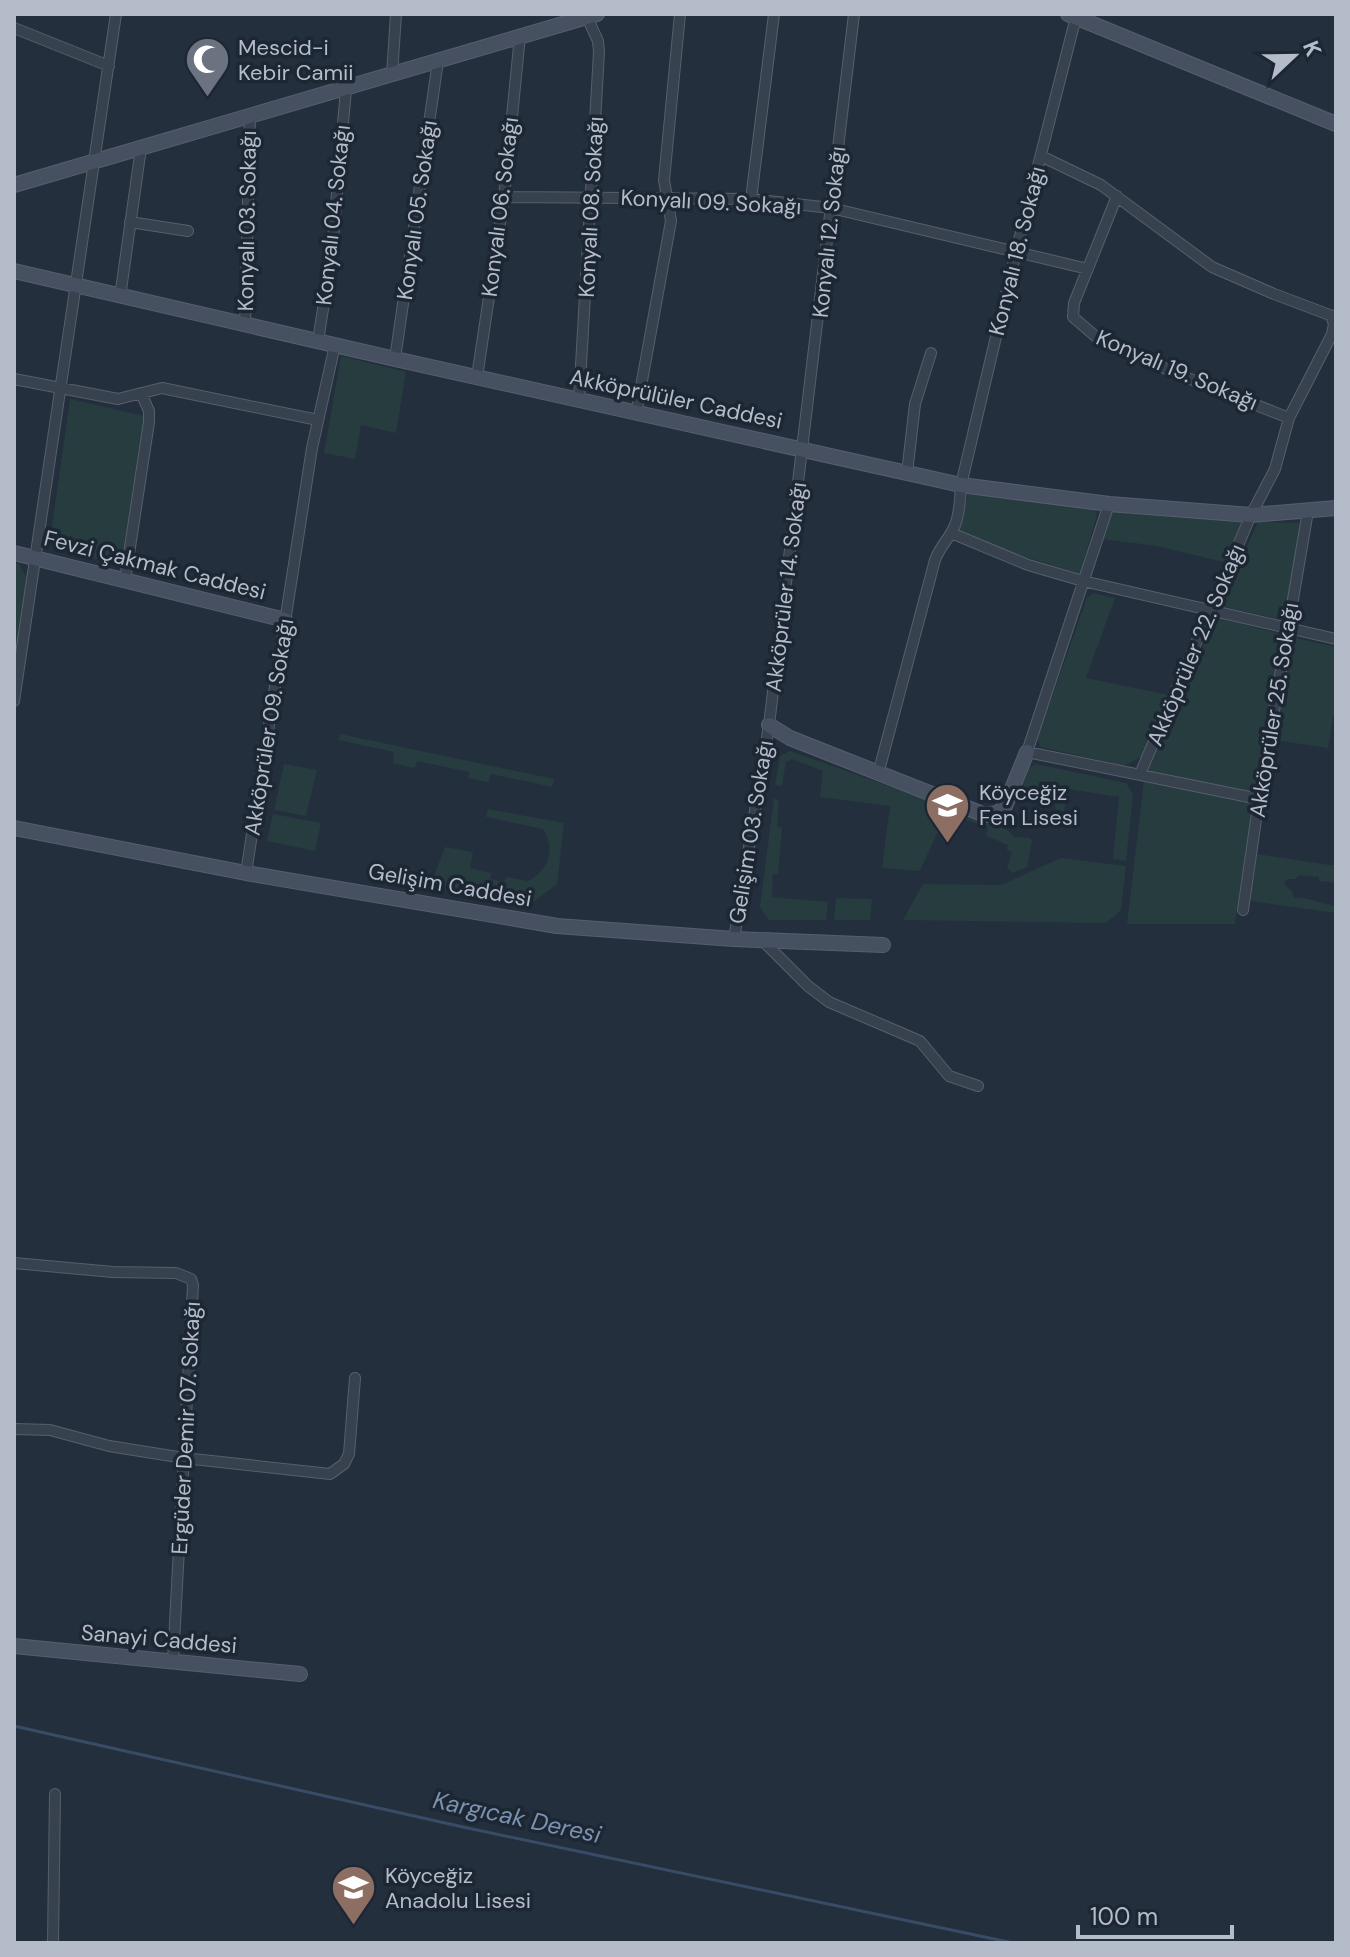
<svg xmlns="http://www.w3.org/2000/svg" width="1350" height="1957" font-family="'DM Sans',sans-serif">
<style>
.green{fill:#263c3f}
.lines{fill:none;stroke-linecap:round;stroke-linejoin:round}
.stream{stroke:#394c67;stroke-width:3}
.street-casing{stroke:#565f6c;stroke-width:12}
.secondary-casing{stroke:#565f6c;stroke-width:16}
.street{stroke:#38414e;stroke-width:10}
.secondary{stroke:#465061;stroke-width:14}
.labels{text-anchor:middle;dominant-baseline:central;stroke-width:7;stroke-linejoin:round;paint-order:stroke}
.poi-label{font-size:22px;fill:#b4bcc9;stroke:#1d2633;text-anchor:start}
.street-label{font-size:22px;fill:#b4bcc9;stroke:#1d2633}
.water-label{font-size:24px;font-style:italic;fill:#7c92b1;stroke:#1d2633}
</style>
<rect width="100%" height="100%" fill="#242f3e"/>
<path class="green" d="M341,356L406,372L396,433L361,425L355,459L324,453Z
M70,399L144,416L122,559L114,563L59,550L51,533Z
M968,492L1093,508L1097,514L1080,574L1013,553L959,530Z
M1112,509L1242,521L1228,563L1157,546L1102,539Z
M1258,522L1304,523L1283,620L1220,606Z
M14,563L19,564L28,580L14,661Z
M1093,593L1115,598L1086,678L1169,695L1141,757L1124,766L1041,747L1037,739L1087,598Z
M1216,617L1281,634L1256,794L1147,771Z
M1292,637L1336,647V716H1333L1328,748L1274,740Z
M340,734L554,779L552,787L491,774L488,782L468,778L469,772L417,761L415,768L393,763L394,752L339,740Z
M790,751L945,806L939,829L920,871L882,868L890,806L820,797L823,771L792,759L786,762L782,786L775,785L780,756Z
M284,764L317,770L306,816L274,810Z
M1036,764L1126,783L1133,794L1126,861L1113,859L1119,797L1068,789L1064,811L1055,809L1056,793L1019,788L1027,769Z
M1144,780L1253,803L1235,924H1127Z
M774,798L779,801L777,826L782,828L778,874H773L772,897L828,902L826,920H769L760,907Z
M488,809L564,823L557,884L532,903L431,884L445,847L473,852L470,868L491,873L490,879L504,882L506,877L528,881C549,870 556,849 543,829L486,817Z
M953,809L1004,827L1015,837L1030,838L1032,841L1027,867L1013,873L1007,868L1012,852L1007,850L1008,845L986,836L988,827L951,815Z
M273,814L321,823L315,851L267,841Z
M1257,854L1336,866V883L1319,881V877L1300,875L1295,879H1287L1284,884L1292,891L1294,898C1308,896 1321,904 1336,906V913L1250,901Z
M1061,858L1126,866L1121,910L1106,923L903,920L923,884L1001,885Z
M836,898L872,899L870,920H834Z"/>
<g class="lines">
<path class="stream" d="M14,1726L463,1827L1013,1943"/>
<defs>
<path id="street" d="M14,28L109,66
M392,75L396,14
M1041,156L1101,185L1212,267L1274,294L1335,317
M1117,196L1074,303L1073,317L1095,336L1175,373L1289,418
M504,197L751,199L831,208L1088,269
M751,199L774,14
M130,222L188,231
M120,297L141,148
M245,325L250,117
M318,341L332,251L346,89
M395,359L438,61
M477,377L504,197L520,36
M14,379L118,399L162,388L318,420
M579,400L599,52L598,41L587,17
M636,414L671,221L664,180L680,14
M907,473L915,404L931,353
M1109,504L1027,752L1259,799
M951,533L1028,565L1083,581L1336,639
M125,580L149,422V411L141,393
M14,701L116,14
M878,774L935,560C940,546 950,538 955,525C960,513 960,498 961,485L1016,252L1076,17
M1140,774L1251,515L1275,469L1289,418L1332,334L1334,324L1331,316
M246,873L312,448L335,345
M1243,910L1259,799L1308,511
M734,939L769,725L854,14
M762,940L808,986L829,1002L920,1041L949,1076L978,1086
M14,1263L113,1272L176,1273L191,1279L193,1285L173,1661
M14,1429L50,1430L109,1446L184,1458L330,1474L344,1464L349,1454L355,1378
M53,1943L55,1794"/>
<path id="secondary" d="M1068,14L1336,124
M14,185L597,14
M14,271L395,359L961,485L1109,504L1251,515L1336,508
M14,553L285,620
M769,725L790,738L985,815L998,813L1005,806L1027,752
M14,828L246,873L557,926L734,939L883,945
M14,1646L300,1674"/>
</defs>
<use href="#street" class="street-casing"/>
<use href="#secondary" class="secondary-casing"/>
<use href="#street" class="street"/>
<use href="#secondary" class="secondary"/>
</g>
<defs>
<symbol id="mosque-pin" viewBox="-11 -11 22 30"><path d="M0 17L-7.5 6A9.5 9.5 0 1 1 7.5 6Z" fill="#6b7280" stroke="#1d2633"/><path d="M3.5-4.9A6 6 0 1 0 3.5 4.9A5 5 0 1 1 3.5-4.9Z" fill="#fff"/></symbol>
<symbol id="school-pin" viewBox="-11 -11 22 30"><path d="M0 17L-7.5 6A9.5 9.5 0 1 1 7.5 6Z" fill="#8d6e63" stroke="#1d2633"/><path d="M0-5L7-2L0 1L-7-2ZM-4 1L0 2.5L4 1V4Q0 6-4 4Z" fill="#fff"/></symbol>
</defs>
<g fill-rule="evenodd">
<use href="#mosque-pin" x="182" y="34" width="51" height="69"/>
<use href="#school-pin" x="922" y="780" width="51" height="69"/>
<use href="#school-pin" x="328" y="1862" width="51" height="69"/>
</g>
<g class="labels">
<g class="poi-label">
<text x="238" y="47">Mescid-i<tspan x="238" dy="25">Kebir Camii</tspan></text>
<text x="979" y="792">Köyceğiz<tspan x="979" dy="25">Fen Lisesi</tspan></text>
<text x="385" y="1875">Köyceğiz<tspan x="385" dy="25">Anadolu Lisesi</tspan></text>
</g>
<g class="street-label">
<text transform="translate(711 202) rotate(3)">Konyalı 09. Sokağı</text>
<text transform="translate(500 207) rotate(-83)">Konyalı 06. Sokağı</text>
<text transform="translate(591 207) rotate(-87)">Konyalı 08. Sokağı</text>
<text transform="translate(417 210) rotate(-82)">Konyalı 05. Sokağı</text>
<text transform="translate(333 215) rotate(-84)">Konyalı 04. Sokağı</text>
<text transform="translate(247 221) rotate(-89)">Konyalı 03. Sokağı</text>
<text transform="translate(829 232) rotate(-84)">Konyalı 12. Sokağı</text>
<text transform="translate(1017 251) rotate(-76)">Konyalı 18. Sokağı</text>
<text transform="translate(1177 370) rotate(23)">Konyalı 19. Sokağı</text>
<text transform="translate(676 399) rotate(12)">Akköprülüler Caddesi</text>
<text transform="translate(155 565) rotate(14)">Fevzi Çakmak Caddesi</text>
<text transform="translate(786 587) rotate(-83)">Akköprüler 14. Sokağı</text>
<text transform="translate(1196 645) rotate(-67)">Akköprüler 22. Sokağı</text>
<text transform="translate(1274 710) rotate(-81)">Akköprüler 25. Sokağı</text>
<text transform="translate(269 727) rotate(-81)">Akköprüler 09. Sokağı</text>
<text transform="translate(751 832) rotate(-81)">Gelişim 03. Sokağı</text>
<text transform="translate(450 885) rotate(10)">Gelişim Caddesi</text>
<text transform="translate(186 1428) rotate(-87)">Ergüder Demir 07. Sokağı</text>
<text transform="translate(159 1639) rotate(5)">Sanayi Caddesi</text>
</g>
<g class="water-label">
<text transform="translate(517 1817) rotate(12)">Kargıcak Deresi</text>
</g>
</g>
<rect width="1350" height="1957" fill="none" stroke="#b4bcc9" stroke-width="32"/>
<g transform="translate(1294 56) rotate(68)" stroke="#1d2633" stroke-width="6" paint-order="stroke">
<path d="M0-6L14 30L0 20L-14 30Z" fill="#b4bcc9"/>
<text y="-12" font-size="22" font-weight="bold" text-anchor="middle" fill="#b4bcc9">K</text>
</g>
<path d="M1078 1925v12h154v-12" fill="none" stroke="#b4bcc9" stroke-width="4"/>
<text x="1090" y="1925" font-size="24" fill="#b4bcc9" stroke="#1d2633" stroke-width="6" paint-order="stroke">100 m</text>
</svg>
